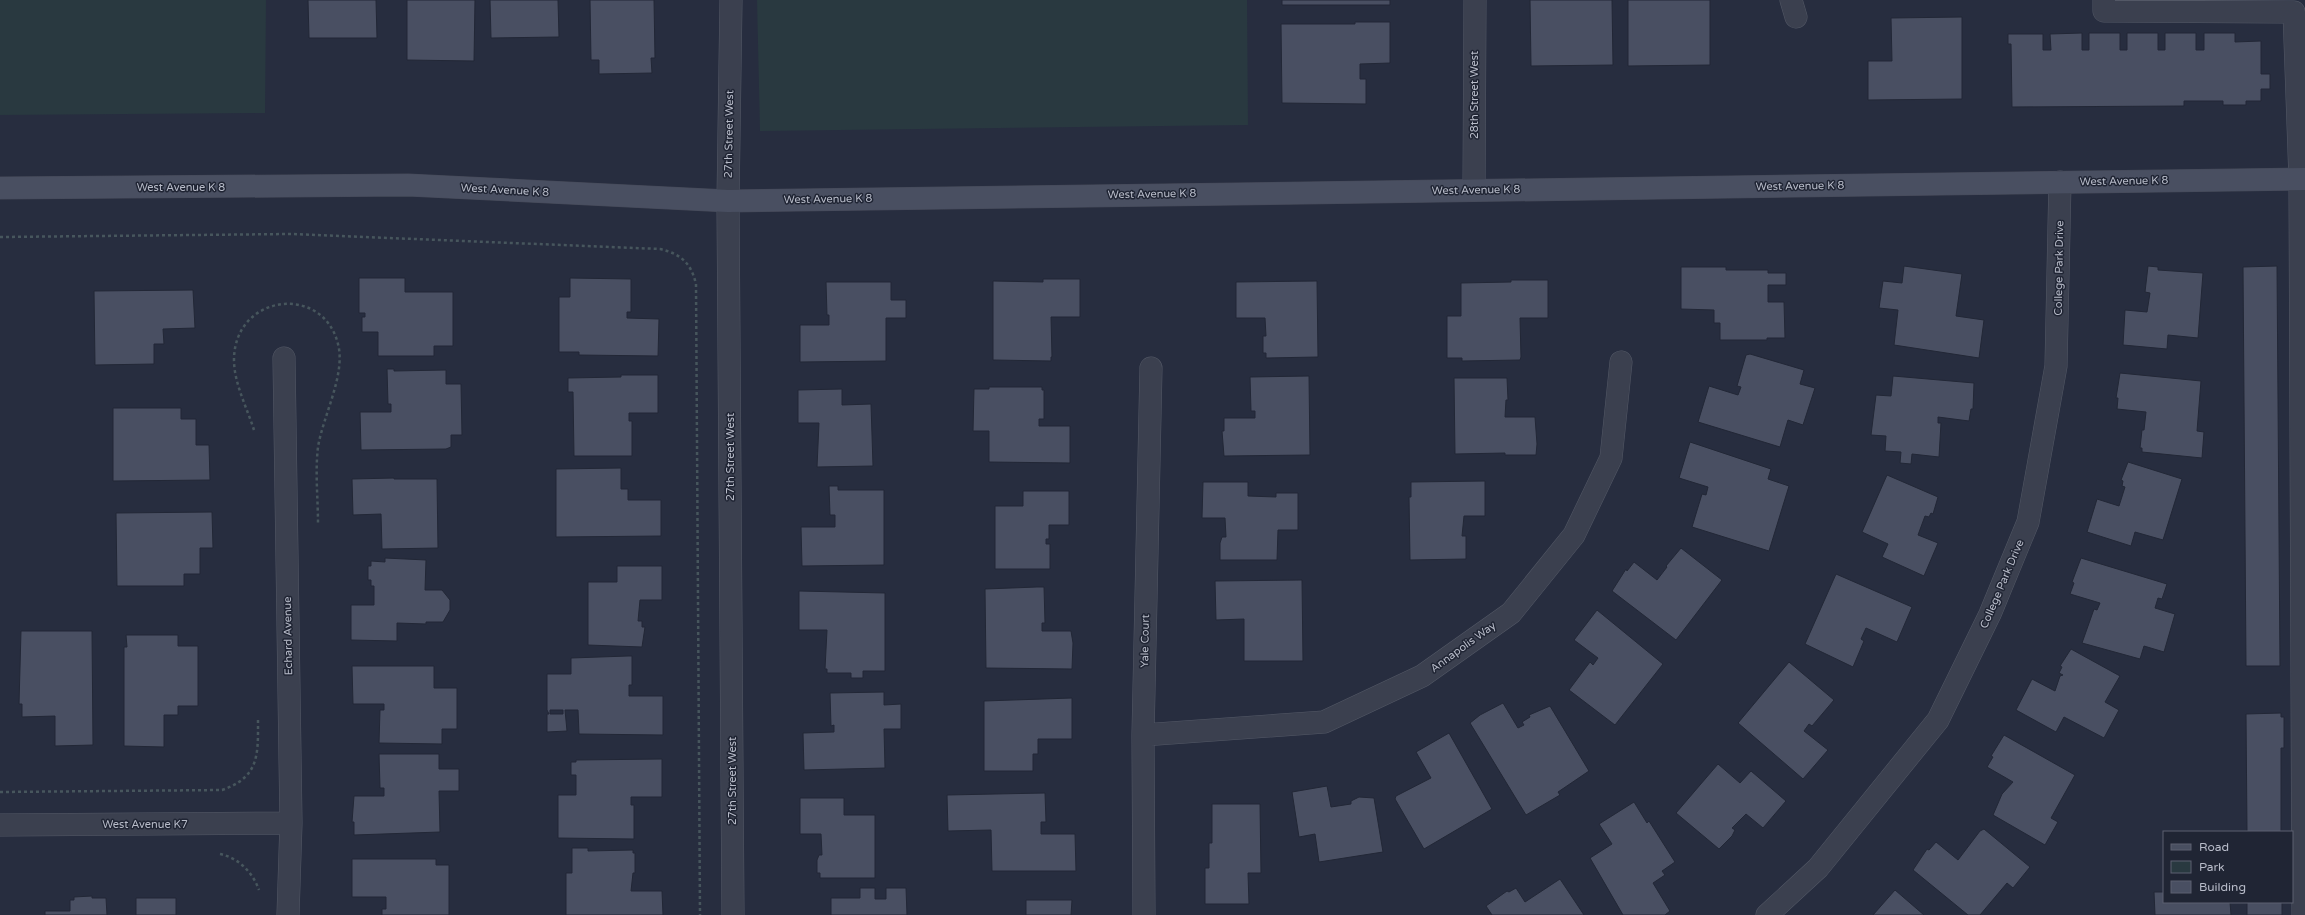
<svg xmlns="http://www.w3.org/2000/svg" width="2305" height="915" font-family="'Varela Round',sans-serif">
<style>
.green{fill:#293940}
.building{fill:#494f62;stroke:#222736;fill-rule:evenodd}
.lines{fill:none;stroke-linecap:round;stroke-linejoin:round}
.street-casing{stroke:#535866;stroke-width:23}
.secondary-casing{stroke:#454958;stroke-width:23}
.path{stroke:#47565d;stroke-width:2.5;stroke-dasharray:3 3;stroke-linecap:butt}
.street{stroke:#3b404f;stroke-width:22}
.secondary{stroke:#494f61;stroke-width:22}
.labels{text-anchor:middle;dominant-baseline:central;stroke-width:3;stroke-linejoin:round;paint-order:stroke}
.street-label{font-size:11px;fill:#b8bcc9;stroke:#202534}
</style>
<rect width="100%" height="100%" fill="#272d3f"/>
<path class="green" d="M0,0H266L265,113L0,115Z
M757,0H1247L1248,125L760,131Z"/>
<path class="building" d="M308,0H376L377,38H309Z
M407,0H475L474,61L407,60Z
M490,0H558L559,37L491,38Z
M590,0H654L655,58H651L652,73L599,74V60H591Z
M1282,0H1390V5H1282Z
M1530,0H1612L1613,65L1531,66Z
M1628,0H1710V65L1628,66Z
M1962,17V99L1868,100V61H1892L1891,18Z
M1355,22H1390V63L1360,64V79H1366V104L1282,103L1281,24H1355Z
M2082,33V50H2089V33H2120V50H2127V33H2158V50H2165V33H2196V50H2204V33H2235V42L2261,41V74H2270V89H2261V101H2246V105H2223V101H2184V106L2012,107L2011,44H2008V34H2043V50H2051L2050,34Z
M1904,266L1962,274L1956,316L1984,320L1979,358L1894,345L1898,310L1879,308L1883,281L1902,283Z
M2148,266L2158,267V270L2203,273L2198,338L2168,335L2167,349L2123,345L2125,310L2147,312L2150,293L2145,292Z
M2277,266L2280,666H2246L2243,267Z
M1681,267H1726V270H1768V273H1786V285H1768V302H1784L1785,338H1767V340H1720V323H1714V310L1681,309Z
M359,278H405V292H453V346H434V356H378V332H362V317H365V313H359Z
M570,278L631,279V312H627V318L659,319L658,356L579,355V352H559V297H570Z
M1043,279H1080V317H1051L1052,357H1051V361L993,360V281L1043,282Z
M1511,280H1548V318H1520L1521,357L1520,360L1462,361V358H1447V316H1461V283L1511,282Z
M1317,281L1318,357L1266,358V353H1263V336H1266L1265,318H1236V282Z
M826,282H891V300H906V318H886V361L800,362V325H829V315H827Z
M193,290L195,328L163,329L164,344H154V364L95,365L94,291Z
M1750,354L1804,370L1800,384L1815,388L1803,425L1788,420L1780,447L1698,422L1709,386L1738,395L1741,387L1737,386L1746,355Z
M387,369H394V371L446,370V384H461L462,435H451V447L446,449L361,450L360,412H391V404H388Z
M2120,373L2201,381L2197,431L2204,432L2202,458L2142,452V448H2140L2142,430H2144L2146,412L2117,409L2118,398H2116Z
M621,375H658V413H629V421H632V456H574L573,392H568V378L621,377Z
M1309,376L1310,455L1224,456L1222,431H1224V418H1255V411H1251L1250,377Z
M1893,376L1974,383L1973,409H1971L1969,421L1938,417V423H1941L1939,457L1912,454L1911,464L1900,463L1901,452L1885,451L1886,436L1871,435L1876,395L1891,396Z
M1454,378H1507L1508,400H1506L1505,417H1535L1537,444L1536,455H1505V453L1455,454Z
M989,387H1042V390H1044V419H1039V426H1070V463L989,462V431H973L974,389H989Z
M842,389V405L871,404L873,466L817,467L819,423H798V390Z
M113,408H181V419H196V445H209L210,480L113,481Z
M1690,442L1771,469L1768,479L1789,486L1769,551L1692,527L1702,494L1706,495L1708,487L1679,478Z
M2128,462L2182,479L2163,540L2135,532L2131,546L2087,532L2097,499L2119,506L2125,487L2122,486L2123,481L2121,480Z
M621,468V489H628V500H661V536L556,537V469Z
M1887,475L1938,497L1933,514L1931,513L1929,517L1925,516L1918,535L1938,543L1924,576L1882,557L1888,544L1862,532Z
M394,478V479H437L438,548L382,549L381,514L353,515L352,479Z
M1485,481V516H1464L1462,536H1466V559L1410,560L1409,497H1411V482Z
M1203,482H1248V496L1276,497V493H1298V530H1278L1277,560H1220V543L1222,537H1226L1225,518H1202Z
M829,486H838V490H884V565L802,566L801,527H835V515H830Z
M1023,491H1069V525H1049V539H1046V544H1050V569H995V506H1023Z
M212,512L213,548H200V574H184V586H117L116,513Z
M1681,548L1722,580L1676,640L1612,591L1626,569L1627,571L1634,562L1657,580L1667,567L1666,566Z
M385,558L426,560L425,590H442L450,600V610L443,622H426V624L397,623V641L351,640V605H374V586H371V580H368V566H371V561L385,562Z
M2081,558L2167,584L2162,599L2158,598L2155,608L2175,614L2164,652L2144,646L2140,659L2082,643L2094,609L2097,610L2100,603L2070,594L2074,583L2072,582Z
M617,566H662V600H640L638,621H642V627H645L642,647L588,645V582H617Z
M1836,574L1912,607L1897,642L1866,628L1861,639L1864,641L1853,667L1805,644Z
M1302,580L1303,661H1244V619L1216,620L1215,581Z
M1037,587H1044L1045,623H1042V631H1071L1073,643L1072,669L986,668L985,589Z
M799,591L885,593V671H863V678H851V673H827V669H825L827,630H799Z
M1597,610L1663,664L1615,725L1569,690L1590,662L1593,665L1598,658L1574,640Z
M21,631H92L93,745L55,746V716L22,717V704H19Z
M126,635H178V646H198V706H178V715H164V747L124,746V647H127Z
M2071,649L2120,676L2105,702L2119,710L2104,738L2064,717L2056,732L2016,710L2032,679L2055,691L2060,676L2063,675L2059,673L2062,667L2060,666Z
M628,656H632V685H629V696H663V735L579,734L578,710H565L567,731L547,732V714H549L547,710V674H571V658ZM550,710H563V714H550Z
M1789,662L1834,700L1812,726L1809,724L1804,731L1828,750L1803,779L1738,723Z
M352,666H434V688H457V729H442V744L379,743L380,710H384V704H353Z
M884,692V705L901,704V729H884L885,768L804,770L803,733L834,732V725L831,726L830,693Z
M1072,698V739H1038V754H1033V771H984V701Z
M1503,703L1518,728L1524,725L1522,722L1530,717L1529,715L1550,706L1589,771L1558,792L1560,795L1526,815L1470,723L1480,715Z
M2281,713V717H2284V748H2281V832H2247L2246,714Z
M1449,733L1492,809L1424,849L1395,799L1396,796L1431,778L1416,752Z
M2004,735L2075,775L2051,818L2058,822L2045,845L1993,815L2002,794L2013,782L1987,767L1993,757L1991,756Z
M379,754H439V769H459V791H439L440,832L354,835V822H352L354,796H384V788H380Z
M662,759V797H631V805H634V839L558,838V795H576V775H571V762H576V760Z
M1718,764L1740,783L1751,771L1786,801L1763,828L1746,814L1732,828L1735,830L1732,836L1719,849L1676,813Z
M1327,786L1331,807L1351,804V801L1359,797L1374,798L1383,852L1319,862L1315,834L1299,837L1292,792Z
M1045,793L1046,822H1041V834H1075L1076,871H992L991,830L948,831L947,795Z
M800,798H844V815H875V878H820V873H817V860L819,855H822L821,834H800Z
M1634,802L1647,823L1649,821L1675,862L1662,871L1665,875L1653,883L1670,911L1665,915H1623L1590,858L1612,844L1599,824Z
M1212,804H1260L1261,873H1248L1249,904H1205V868H1209V843H1212Z
M1984,829L2030,867L2013,888L2007,883L1980,915H1968L1913,870L1927,849L1929,850L1936,842L1958,860L1980,831Z
M572,848H588V851L633,850V853H635V873H633L631,891H662L663,915H566V873H572Z
M352,859H436V865H449V915H382V909H386V897H352Z
M1560,879L1584,915H1492L1486,906L1507,891L1509,892L1516,888L1525,902Z
M860,888H875V899H886V888H906L907,915H831V898H860Z
M1895,890L1924,915H1873Z
M2154,892H2164V902H2230L2231,915H2155Z
M92,896V898H106L107,915H45V911H70V900H74V897Z
M136,898H176V915H136Z
M1026,900H1072L1071,915H1026Z
M2247,902H2282V915H2247Z"/>
<g class="lines">
<defs>
<path id="street" d="M731,0L728,201L733,915
M1791,0L1796,17
M2104,0V11L2294,12L2300,179L2303,915
M1474,190L1475,0
M284,358L291,823L288,915
M1143,735L1324,722L1422,676L1511,613L1574,535L1611,458L1621,362
M0,825L291,823
M1144,915L1143,735L1151,368
M1767,915L1818,868L1938,720L1990,614L2028,522L2056,366L2060,182"/>
<path id="secondary" d="M0,188L408,185L728,201L2305,179"/>
</defs>
<use href="#street" class="street-casing"/>
<use href="#secondary" class="secondary-casing"/>
<path class="path" d="M0,237L291,234L660,249C681,254 691,263 696,284L700,915
M254,430C247,408 234,383 234,360C234,294 323,283 338,344C346,374 323,416 318,447C315,472 318,499 318,523
M0,792L222,790C260,777 258,754 258,719
M220,854C239,858 253,873 259,890"/>
<use href="#street" class="street"/>
<use href="#secondary" class="secondary"/>
</g>
<g class="labels">
<g class="street-label">
<text transform="translate(1474 95) rotate(-90)">28th Street West</text>
<text transform="translate(729 134) rotate(-89)">27th Street West</text>
<text transform="translate(2124 181) rotate(-1)">West Avenue K 8</text>
<text transform="translate(1800 186) rotate(-1)">West Avenue K 8</text>
<text x="181" y="187">West Avenue K 8</text>
<text transform="translate(505 190) rotate(3)">West Avenue K 8</text>
<text transform="translate(1476 190) rotate(-1)">West Avenue K 8</text>
<text transform="translate(1152 194) rotate(-1)">West Avenue K 8</text>
<text transform="translate(828 199) rotate(-1)">West Avenue K 8</text>
<text transform="translate(2059 268) rotate(-89)">College Park Drive</text>
<text transform="translate(730 457) rotate(-90)">27th Street West</text>
<text transform="translate(2002 584) rotate(-67)">College Park Drive</text>
<text transform="translate(288 636) rotate(-91)">Echard Avenue</text>
<text transform="translate(1145 641) rotate(-89)">Yale Court</text>
<text transform="translate(1463 647) rotate(-36)">Annapolis Way</text>
<text transform="translate(732 781) rotate(-90)">27th Street West</text>
<text x="145" y="824">West Avenue K7</text>
</g>
</g>
<rect x="2163" y="831" width="130" height="72" fill="#202534" stroke="#5d6170"/>
<rect x="2171" y="844" width="20" height="6" fill="#494f61" stroke="#5d6170"/>
<text x="2199" y="851" font-size="12" fill="#b8bcc9">Road</text>
<rect x="2171" y="861" width="20" height="12" fill="#293940" stroke="#5d6170"/>
<text x="2199" y="871" font-size="12" fill="#b8bcc9">Park</text>
<rect x="2171" y="881" width="20" height="12" fill="#494f62" stroke="#5d6170"/>
<text x="2199" y="891" font-size="12" fill="#b8bcc9">Building</text>
</svg>
